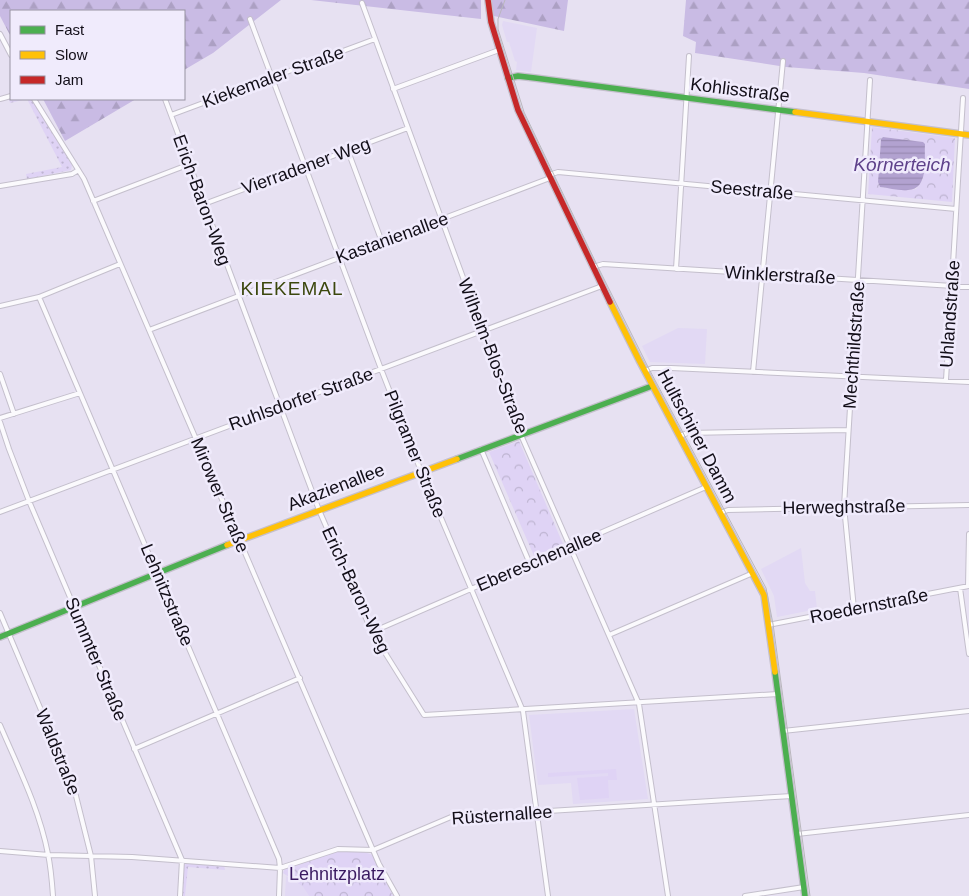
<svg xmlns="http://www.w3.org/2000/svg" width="969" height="896" font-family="Helvetica,sans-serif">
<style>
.built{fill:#e2d9f4}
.grass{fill:url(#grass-dots)}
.forest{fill:url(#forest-firs)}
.park{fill:url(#park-crowns);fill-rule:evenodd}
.pitch{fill:#dfd3f5}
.water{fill:url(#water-rules)}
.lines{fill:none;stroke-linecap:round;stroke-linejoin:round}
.street-casing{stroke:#c4bfcc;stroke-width:6}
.fast-casing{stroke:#c4bfcc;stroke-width:8}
.slow-casing{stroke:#c4bfcc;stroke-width:8}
.jam-casing{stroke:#c4bfcc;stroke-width:8}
.street{stroke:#fbfafd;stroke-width:4}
.fast{stroke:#4caf50;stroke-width:5.5}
.slow{stroke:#ffc107;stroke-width:5.5}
.jam{stroke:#c62828;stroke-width:5.5}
.tram{stroke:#b9b7bc;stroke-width:1}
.labels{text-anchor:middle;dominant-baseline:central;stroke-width:5;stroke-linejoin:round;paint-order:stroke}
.street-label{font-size:18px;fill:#120e18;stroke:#f0ebfc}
.park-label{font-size:18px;fill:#3a1a61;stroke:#f0ebfc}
.water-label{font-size:19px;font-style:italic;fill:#5e418a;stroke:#f0ebfc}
.neighbourhood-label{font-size:19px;letter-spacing:1px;fill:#3c480e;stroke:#f0ebfc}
</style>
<defs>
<pattern id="grass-dots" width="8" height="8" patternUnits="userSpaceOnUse" patternTransform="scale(1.25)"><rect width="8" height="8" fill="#dfd3f5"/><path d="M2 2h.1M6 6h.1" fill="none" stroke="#beb4d1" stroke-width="1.8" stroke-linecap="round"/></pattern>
<pattern id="forest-firs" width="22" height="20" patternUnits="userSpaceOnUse" patternTransform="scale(1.25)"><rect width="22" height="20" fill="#c9bbe4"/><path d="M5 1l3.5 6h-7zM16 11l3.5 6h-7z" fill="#aca0c3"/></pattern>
<pattern id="park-crowns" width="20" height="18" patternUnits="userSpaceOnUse" patternTransform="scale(1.25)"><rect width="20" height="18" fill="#dfd3f5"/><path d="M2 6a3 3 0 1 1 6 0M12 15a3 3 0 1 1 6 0" fill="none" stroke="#beb4d1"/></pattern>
<pattern id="water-rules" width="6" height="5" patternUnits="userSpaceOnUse" patternTransform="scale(1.25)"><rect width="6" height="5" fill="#b2a2d0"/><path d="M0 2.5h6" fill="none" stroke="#988ab2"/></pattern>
</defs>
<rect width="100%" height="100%" fill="#e7e1f2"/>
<path class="built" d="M503,21L537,28L531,72L516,70L517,62L515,61L509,42H507L502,25Z
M678,328L707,329L705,364L650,362L642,346Z
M801,548L805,583L810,591H815L817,609L777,617L774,596L761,569Z
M634,709L648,799L573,804L571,783L538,785L529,715Z
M286,876L303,887L309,896H285Z"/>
<path class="grass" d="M11,98L32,99L72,165L71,170L27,179L26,174L62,167L27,99L10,103L9,99Z
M186,863L224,865L225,870L188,867L185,896H181L184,866Z"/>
<path class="forest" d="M0,0H281L213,53L184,70V11H11V37L0,16Z
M311,0H481V19Z
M491,0H568L564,31L494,16Z
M686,0H969V89L864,73L786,67L695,53L696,42L683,36Z
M43,99H136L65,141Z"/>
<path class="park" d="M872,127L955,138L952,202L868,194ZM883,137L922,142L925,144L923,179L916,189L908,190L880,187L878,182L881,139Z
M519,441L563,544L534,556L489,452Z
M338,851L364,852L373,855L393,896H309L303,887L283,873L285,868Z"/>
<path class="pitch" d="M616,769L617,780H608L609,798L580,800L577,778L608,776V773L548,777V773Z"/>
<path class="water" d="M883,137L923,142L925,144C924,160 929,189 908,190C899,191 889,188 880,187L878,182L881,139Z"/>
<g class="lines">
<defs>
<path id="street" d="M362,3L521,435L639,704L668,896
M250,19L381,369L419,466L523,711L548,896
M0,34L11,55
M393,89L499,50
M0,99L11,96
M34,99L84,179L379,864L397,896
M165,99L319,510L372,632L424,715L778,694
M171,115L375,39
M348,151L382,242
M549,175L558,172L956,209
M0,186L72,174L77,171
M93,201L190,164
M204,204L408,128
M593,267L603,264L969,287
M676,269L689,56
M39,297L279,859L280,868L279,896
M0,306L39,297L120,264
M149,330L550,178
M645,371L652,368H671L969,382
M753,372L783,61
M0,374L14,414
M946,380L963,98
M0,418L80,393
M0,422L9,449L29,501L182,860L180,896
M679,436L688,433L848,430
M481,449L530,564
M0,512L602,286
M720,513L728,510L969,505
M968,586L969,534
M960,588L969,654
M854,609L844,506L870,80
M0,613L74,788L91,856L95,896
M768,625L969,586
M372,632L706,487
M609,635L753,573
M0,725C18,767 39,808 48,854C51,868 52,882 53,896
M783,731L969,711
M134,749L300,678
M797,834L969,815
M0,851L49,855L132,857L280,868L338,849L373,850L451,817L792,796
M745,896L804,887"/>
<path id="fast" d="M508,78L518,76L535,78L795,112
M457,459L652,386
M0,637L227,545
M775,672L805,896"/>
<path id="slow" d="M795,112L969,135
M610,302L639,360L764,595L775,672
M227,545L457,459"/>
<path id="jam" d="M488,0L491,22L518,110L610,302"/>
</defs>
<use href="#street" class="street-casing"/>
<use href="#fast" class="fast-casing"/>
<use href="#slow" class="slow-casing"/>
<use href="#jam" class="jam-casing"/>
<use href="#street" class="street"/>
<use href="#fast" class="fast"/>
<use href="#slow" class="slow"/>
<use href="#jam" class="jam"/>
<path class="tram" d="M505,0L498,19V29L524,112L597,265L649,369L766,588L773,624L810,896"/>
</g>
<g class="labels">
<g class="street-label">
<text transform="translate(273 77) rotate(-20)">Kiekemaler Straße</text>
<text transform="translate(740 90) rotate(7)">Kohlisstraße</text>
<text transform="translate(306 166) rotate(-20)">Vierradener Weg</text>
<text transform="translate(752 190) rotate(5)">Seestraße</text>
<text transform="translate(202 200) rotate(70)">Erich-Baron-Weg</text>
<text transform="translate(392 238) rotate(-20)">Kastanienallee</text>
<text transform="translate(780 275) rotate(3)">Winklerstraße</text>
<text transform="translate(950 314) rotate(-86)">Uhlandstraße</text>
<text transform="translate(854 345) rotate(-86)">Mechthildstraße</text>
<text transform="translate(493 356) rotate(69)">Wilhelm-Blos-Straße</text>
<text transform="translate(301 399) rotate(-20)">Ruhlsdorfer Straße</text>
<text transform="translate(697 436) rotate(62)">Hultschiner Damm</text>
<text transform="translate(415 454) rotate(68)">Pilgramer Straße</text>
<text transform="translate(336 487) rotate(-21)">Akazienallee</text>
<text transform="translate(220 495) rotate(67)">Mirower Straße</text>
<text transform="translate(844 507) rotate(-1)">Herweghstraße</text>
<text transform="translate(539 560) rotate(-23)">Ebereschenallee</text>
<text transform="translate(356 590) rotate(65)">Erich-Baron-Weg</text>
<text transform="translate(167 595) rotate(67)">Lehnitzstraße</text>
<text transform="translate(869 606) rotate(-11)">Roedernstraße</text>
<text transform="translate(96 659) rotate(67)">Summter Straße</text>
<text transform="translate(58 752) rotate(68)">Waldstraße</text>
<text transform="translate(502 815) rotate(-4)">Rüsternallee</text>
</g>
<g class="park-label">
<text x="337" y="874">Lehnitzplatz</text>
</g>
<g class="water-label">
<text x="902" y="164">Körnerteich</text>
</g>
<g class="neighbourhood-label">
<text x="292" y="288">KIEKEMAL</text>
</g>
</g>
<rect x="10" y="10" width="175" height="90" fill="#f0ebfc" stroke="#9793a1"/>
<rect x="20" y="26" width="25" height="8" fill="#4caf50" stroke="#9793a1"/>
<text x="55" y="35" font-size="15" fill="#120e18">Fast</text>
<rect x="20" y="51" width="25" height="8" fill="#ffc107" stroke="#9793a1"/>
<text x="55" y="60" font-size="15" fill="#120e18">Slow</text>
<rect x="20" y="76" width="25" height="8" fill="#c62828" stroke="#9793a1"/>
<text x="55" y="85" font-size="15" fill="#120e18">Jam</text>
</svg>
